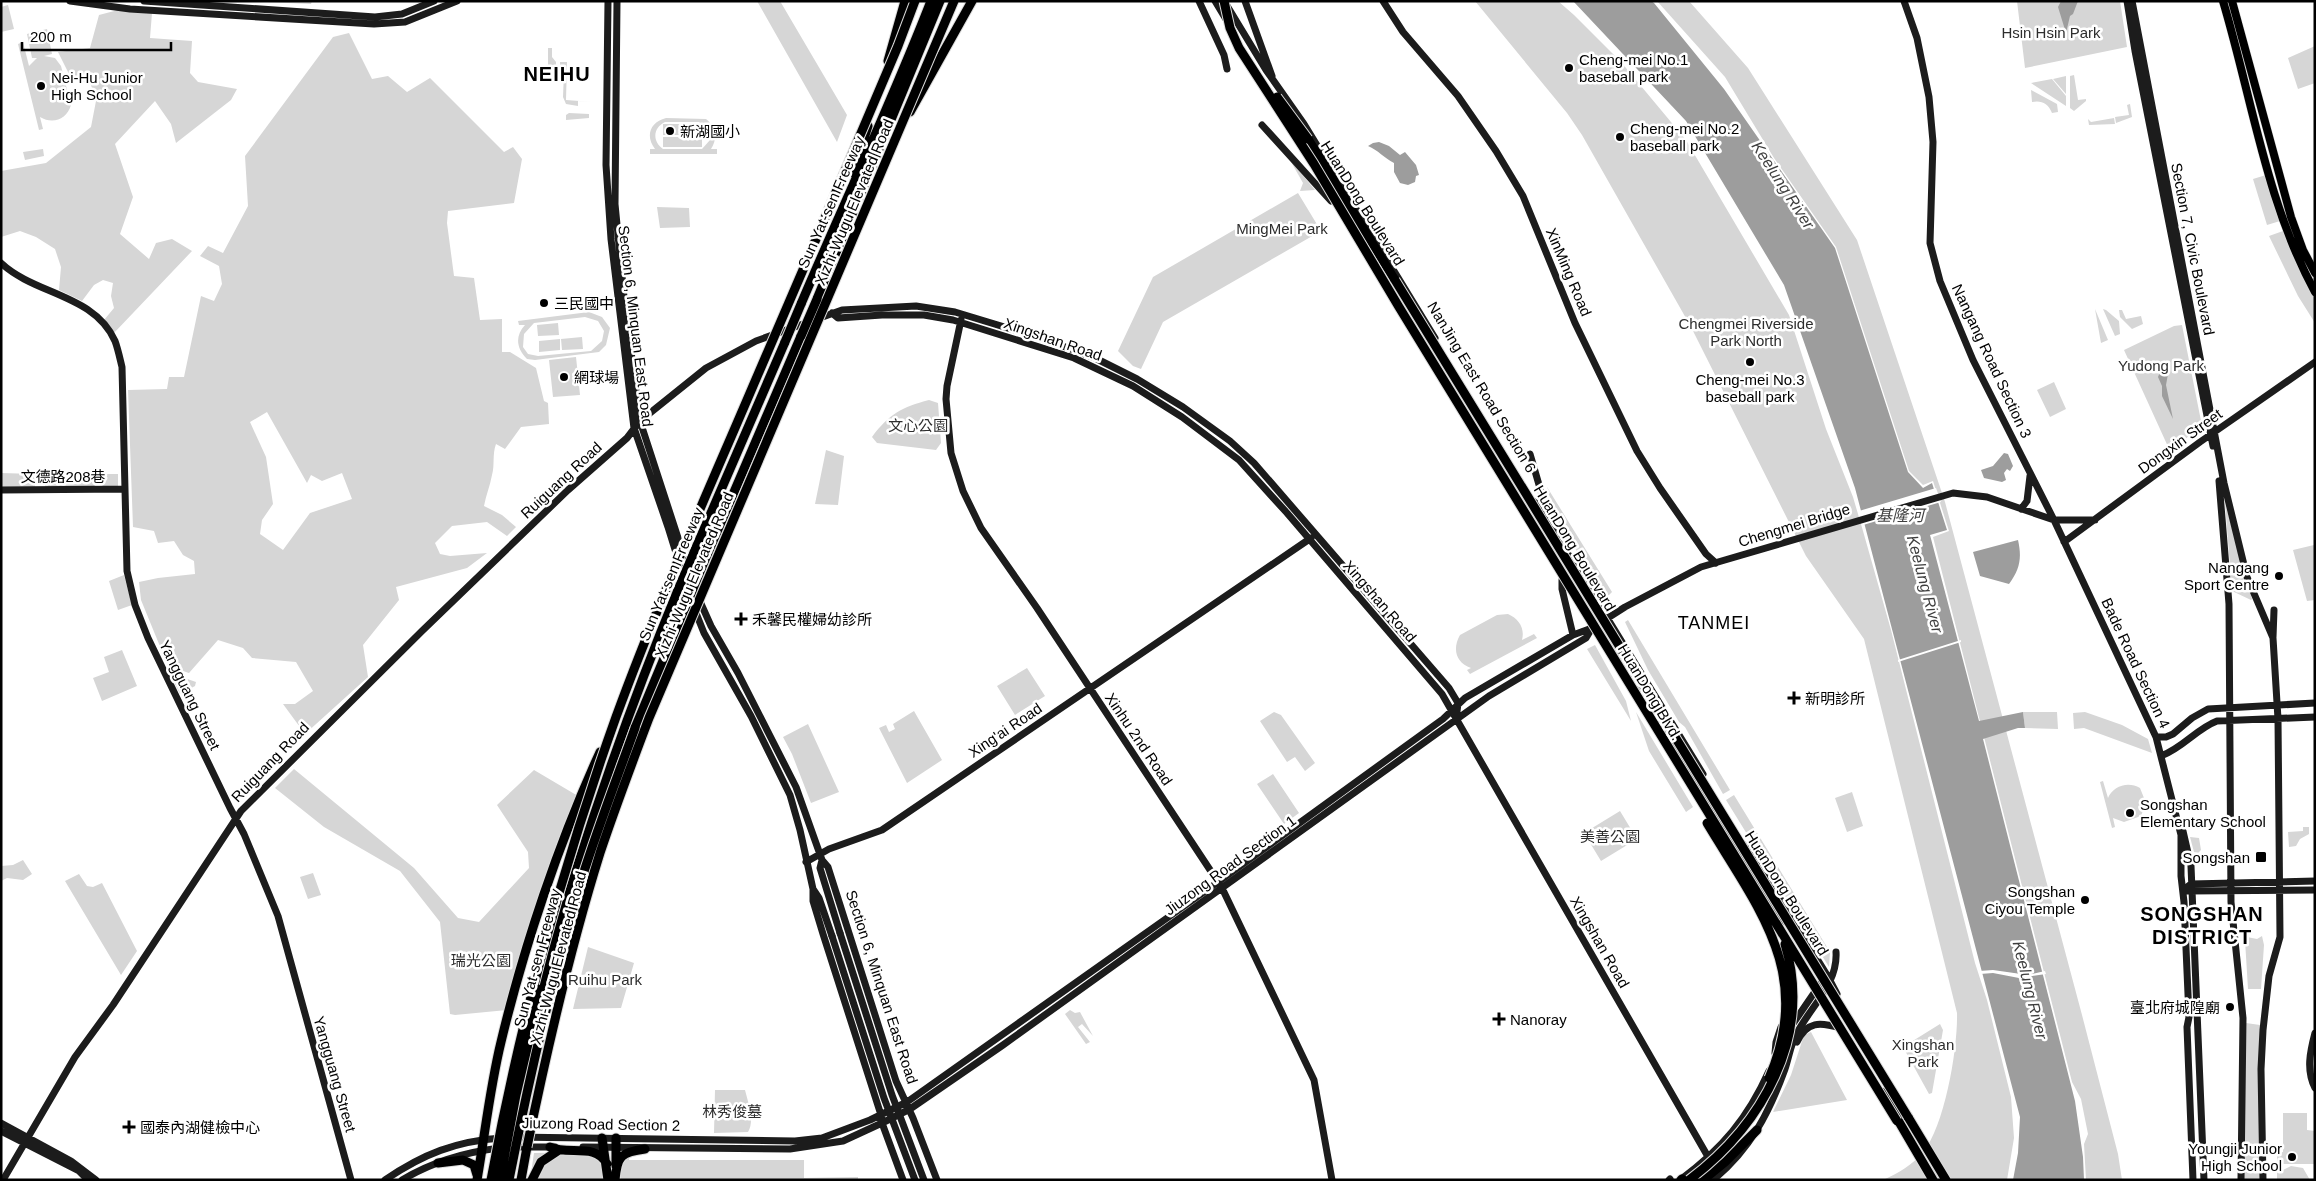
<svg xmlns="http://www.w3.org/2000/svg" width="2316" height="1181" font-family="Helvetica,'Noto Sans TC',sans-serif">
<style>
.green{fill:#d6d6d6;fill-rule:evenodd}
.water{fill:#9d9d9d}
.pier{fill:#fff}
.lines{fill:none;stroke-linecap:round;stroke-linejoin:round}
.primary-casing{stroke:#dbdbdb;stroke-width:9}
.highway-casing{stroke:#dbdbdb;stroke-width:11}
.secondary{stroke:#1c1c1c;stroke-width:7}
.primary{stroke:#000;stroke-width:8}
.highway{stroke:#000;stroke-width:9}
.highway-bridge-casing{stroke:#dbdbdb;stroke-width:11;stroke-linecap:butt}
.secondary-bridge{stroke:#1c1c1c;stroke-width:7}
.highway-bridge{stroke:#000;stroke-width:9}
.poi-dot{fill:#000;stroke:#fff;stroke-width:2}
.labels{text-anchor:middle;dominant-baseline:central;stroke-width:5;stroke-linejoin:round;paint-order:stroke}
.park-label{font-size:15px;fill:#2d2d2d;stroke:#fff}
.poi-label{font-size:15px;fill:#000;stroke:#fff;text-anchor:start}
.street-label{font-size:15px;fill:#000;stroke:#fff}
.water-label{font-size:16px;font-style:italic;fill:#3e3e3e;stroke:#fff}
.quarter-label{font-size:18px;letter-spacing:1px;fill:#000;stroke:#fff}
.district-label{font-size:20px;font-weight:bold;letter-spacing:1px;fill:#000;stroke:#fff}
</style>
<rect width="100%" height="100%" fill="#fff"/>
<path class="green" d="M243,1H312L311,4Z
M757,1H780L847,115L837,142Z
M1475,1H1558L1574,15L1621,62L1686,140L1789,315L1826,429L1853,497L1863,531L1891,630L1975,963L1987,1000L2011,1097L2014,1138L2007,1180H1883C1899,1173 1912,1165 1923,1152C1945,1126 1958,1047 1957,1013L1864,639L1806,556L1691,327L1582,135L1567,113Z
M1657,1H1689L1748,68L1857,240L1945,502L2082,1015L2118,1154L2122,1180H2086L2084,1144L2088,1134L2081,1099L2072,1082L1933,537L1949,531L1933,481L1923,485L1909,471L1836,247L1774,158L1725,77Z
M2017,1H2120L2127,47L2025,68Z
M8,5L14,29L1,32V7Z
M122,9L152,13L150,38L192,41L190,73L198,82L237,89L231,100L176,143L171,124L155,101L115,144L133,197L120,234L149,259L156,243L172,239L192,251L114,333L104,320L114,308L111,296L113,283L103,280L94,285L82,301L59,290L61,267L55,249L36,237L20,231L1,237V171L46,163L91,127L96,101L91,85L70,76L58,52L90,48L99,15Z
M47,29L52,54L44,56L55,58L61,66L71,105C67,119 53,125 40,117L43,129L39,130L18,44L23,42L29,66L37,58H32L27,34Z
M349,33L372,79L388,76L407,92L430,78L504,152L513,147L522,159L514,203L448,211L447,223L454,276L474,278L480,320L502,319V352H510L536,368L544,401L548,403L549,424L521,427L505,449L496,444C492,455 495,465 492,475C490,486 486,495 484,506L502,515L516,527L507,536L487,522L452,526L435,543L440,554L450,556L487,553L467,568L396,587L399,600L363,645L368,677L305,734L283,704H295L313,691L296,662L252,658L243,648L218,640L189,673L168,666L141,600L139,582L158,578L195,574L194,561L183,555L174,541L158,543L154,531L133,527L128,390L167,389L169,377H184L201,296L214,301L222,284L219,266L200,256L208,246L223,253L248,206L245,156L333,37ZM267,412L307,483L311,475L322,481L342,473L352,499L310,513L283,550L260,534L262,520L273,504L266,457L250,422Z
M2315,46V83L2298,89L2288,58Z
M548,48H552V57L556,62V67H548Z
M560,62H567L566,100L593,102L578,101V106L566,104L563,97L564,72H560Z
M2074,75L2078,100L2086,99V101L2074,111L2070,108V76Z
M2066,76V94L2053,79Z
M2052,79L2066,96V106L2031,83Z
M2031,90L2057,104L2058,112L2052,113C2048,103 2041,100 2032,102Z
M2130,104L2132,117L2116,123L2115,117L2129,115L2127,105Z
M569,113L589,114V118L566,120V115Z
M666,118L706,119C716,127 718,138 711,149H717V154H650V149H655C645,136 650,122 666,118ZM665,122H699L709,129L710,140L702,149H663C652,141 653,128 665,122Z
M2114,118L2115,124L2089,125L2088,119L2091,122Z
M663,124H702V135H663Z
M663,137H702V147H663Z
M43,149L44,156L25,160L23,152Z
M1290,160L1315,190L1300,191L1303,183Z
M2266,175L2280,221L2267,225L2253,179Z
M1298,193L1321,231L1163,322L1141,369L1133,366L1118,351L1153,277Z
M657,207L689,208L690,227L660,228Z
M2283,231L2315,297V323L2298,296L2269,236Z
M2095,309L2108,340L2101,343Z
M2103,309L2106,310L2119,321L2120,334L2115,336Z
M2119,310H2122L2126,319L2141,316L2143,324L2132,329L2120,317Z
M589,312L602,317L610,328L606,345L599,352L535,360L527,359C516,348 515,336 525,325H519L518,321ZM585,317L598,321L604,331L602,341L591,351L538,356L528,354L523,347L524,334L534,323Z
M558,323L559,335L538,336L537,325Z
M2182,325L2202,426L2170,451L2124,350L2174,326Z
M582,337L583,349L562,350L561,339Z
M560,339V350L539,352V341Z
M576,357L580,395L553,397L549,360Z
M2054,382L2066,409L2050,417L2037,390Z
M929,400L938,403L941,443L936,450L877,443L872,437C889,414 902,407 929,400Z
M826,450L844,456L838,505L815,504Z
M1,473L35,474V487H1Z
M45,474H118V486L45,487Z
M1547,487L1612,592L1606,598L1554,515Z
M2225,503L2252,599L2251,600L2232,591Z
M2314,545L2315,600L2307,601L2293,550Z
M124,575L132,605L118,610L109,581Z
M1508,614C1519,619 1525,628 1522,640L1534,634L1537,638L1470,674L1467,670L1471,668C1456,663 1452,649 1460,635L1497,615Z
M1628,620L1730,790L1723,794L1685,727L1679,722L1648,670L1625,622Z
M1595,645L1626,701L1631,721L1587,649Z
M122,650L137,686L102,701L93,678L109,672L104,657Z
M1027,668L1045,696L1015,715L997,686Z
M173,674L196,682L195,686L180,694L171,676Z
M914,711L942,760L907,783L879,728L886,725L889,732L895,729L893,724Z
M1274,712L1281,715L1315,763L1305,771L1295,757L1287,762L1260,721Z
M1636,712L1693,807L1686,812L1649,751Z
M2023,712H2057L2058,729L2025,728Z
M2085,712L2122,725L2148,739L2152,753L2084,728L2074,729L2073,713Z
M808,724L839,792L811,803L792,754L783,737Z
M294,769L414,868L458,918L479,922L529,868L528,852L497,805L534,770L578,796L543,882L507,1010L455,1015L450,1014L440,922L400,871L324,827L275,788Z
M1273,774L1299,813L1284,824L1257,784Z
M2103,781L2108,798C2113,786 2128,781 2140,788L2146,803L2141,816L2124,822L2113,818L2115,827L2112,828L2100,782Z
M1852,792L1863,826L1847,832L1835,798Z
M1734,795L1830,952L1829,967L1726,800Z
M1620,811L1637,839L1601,861L1584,833Z
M2303,827H2309V834L2300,839L2296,846L2289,847L2288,832L2303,831Z
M2190,837L2199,838L2201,850L2198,853L2194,852Z
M23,860L32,874L23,880L7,878L1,881V866L13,865Z
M313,873L321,895L308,899L300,877Z
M79,874L87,886L93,887L102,883L137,951L121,975L65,881Z
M2262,936L2264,945L2261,989H2248L2245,940L2247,937L2257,939Z
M588,947L634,963L621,1008L573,1009Z
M1070,1010L1075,1013L1080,1012L1093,1036L1082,1024L1078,1027L1090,1042L1086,1044L1065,1014Z
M2246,1023L2260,1025L2261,1180H2243Z
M1940,1024L1943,1030L1932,1093L1929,1094L1903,1047Z
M1811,1032L1847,1100L1773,1112L1791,1075L1804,1035Z
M715,1090H745C748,1102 755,1121 748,1132L714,1133Z
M2283,1113H2307V1130L2315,1131V1164H2283V1170L2291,1166L2303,1168L2310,1180H2277V1153L2283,1152Z
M585,1152L604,1157L607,1180H530L534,1153Z
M629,1156V1160H804V1178L858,1177V1180H621V1161Z"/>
<path class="water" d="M1573,1H1651L1654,3L1724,89L1835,248L1908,472L1923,488L1932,483L1947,530L1930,535L1979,721L2023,712L2025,728H2018L1983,739L2075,1101L2083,1157L2084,1180H2013L2018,1153L2020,1117L1855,488L1784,285L1686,121Z
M2061,1H2078L2073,14L2070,16L2066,33L2058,7Z
M1379,142L1389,146L1400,155L1405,152L1416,165L1419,175L1416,176L1415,182L1408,185L1400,183L1394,172V163C1384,158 1378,150 1368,146L1373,143Z
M2162,367L2168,374L2166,385L2173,419L2162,396V386L2158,377Z
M2004,453L2008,454L2013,466L2010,471L2007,469L2004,473L2006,480L2002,482L1984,478L1981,470L1993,466Z
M2018,540C2022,558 2020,569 2009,584L1980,576L1973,552Z"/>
<path class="pier" d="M1936,488L1941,502L1863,525L1859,511Z
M1961,640V642L1898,662V660Z
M1993,970L2028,975L2045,971L2046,974L2019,978L1993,973L1980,974L1979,971Z"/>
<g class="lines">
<defs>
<path id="primary" d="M2223,1C2252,98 2266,202 2315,292
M2232,1L2291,217L2303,250L2315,273"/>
<path id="highway" d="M888,61L905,1
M910,112L972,1
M1308,139L1395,280L1405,305
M853,173L868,126
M817,299L940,1
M801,304C844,203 891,104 931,1
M1506,471L1781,921
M695,550L785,342
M701,569L801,336
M635,728L685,608
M541,989C579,853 624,720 678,590
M1886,1092L1908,1117L1946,1180
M1895,1115L1933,1180
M602,1138L608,1180
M550,1147C568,1156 595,1142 607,1164
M438,1163L463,1160L474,1165L477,1175
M616,1166V1138
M477,1180C485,1134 490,1087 501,1042C524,946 559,842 600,752
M521,1180L527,1147
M532,1180L541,1162L559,1150
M615,1180C617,1156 621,1152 645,1149
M1681,1180L1682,1179
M1703,1180L1725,1162L1757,1130"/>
</defs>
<use href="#primary" class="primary-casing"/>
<use href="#highway" class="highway-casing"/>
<path class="secondary" d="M70,1L130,9L374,24L405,22L457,1
M144,1L375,17L402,14L434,1
M608,1L606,165L611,239L634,428L668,527L690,598
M617,1L615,204L624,297L640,421L694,587
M1199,1L1224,55L1227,69
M1215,1L1227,21
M1245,1L1272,76
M1383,1L1403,32L1458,96L1496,151L1523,196L1575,323L1637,451L1660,488L1706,554L1716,563
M1904,1L1917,38L1929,97L1933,142L1930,243L1940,281L1973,360L2054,520L2156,737L2181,835V876L2184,902L2189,1017L2187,1027L2193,1180
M2127,1L2135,51L2213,446
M2132,1L2224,483L2247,577L2273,638L2278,719L2280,937L2269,976L2263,1030L2261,1069L2263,1180
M1226,4L1266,70L1304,124L1435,338
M1262,125L1331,201
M1,263C35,295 94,294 115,341C118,349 120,359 122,367L127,571L135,605L148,638L230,808L244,834L278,916L351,1180
M832,313L838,318L882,315H924L953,320L1074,358L1133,386L1182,417L1239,460L1287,513L1442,694L1707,1155
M961,320L947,386L946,399L951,453L963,491L981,528L1037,608L1222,888L1314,1080L1332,1180
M1530,454L1549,519
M2219,481L2229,604L2231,902L2243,1018L2241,1180
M1,490L125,489
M1536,502L1703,774
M2021,509L2027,501L2030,476
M2064,542L2200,442L2315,362
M1562,580V589L1573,635
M698,597L711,626L738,673L796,787L822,860L828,867L896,1081L913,1118L937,1180
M694,608L704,633L751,716L790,795L800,830L813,889L819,898L832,936
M2273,637L2274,610
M2156,737H2166L2173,734L2192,718L2208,709L2315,703
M2161,756C2183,748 2196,729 2217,721L2315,717
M2183,831L2191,866L2204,1180
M1747,845L1827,975L1837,994
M822,860L820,868L840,933
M806,862L829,849L882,830L1311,538
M2187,887L2191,884L2315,881
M813,889V901L823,934L881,1115L882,1123L903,1180
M2188,891L2315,890
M1790,1028L1825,977
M2315,1033C2310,1052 2306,1070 2315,1088
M1797,1042C1807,1021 1820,1022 1840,1028
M1775,1053L1776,1042L1781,1027
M1,1123L71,1161L96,1180
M1,1131L79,1171L88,1180
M513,1137L795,1141L822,1138L870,1120L907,1102L1218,882L1443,719L1465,698L1573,635L1592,628
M511,1147H555
M583,1147L790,1149L843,1141L882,1123L910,1109L1003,1045L1489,696L1586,638L1592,628L1625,607L1701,567L1953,493L1987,497L2054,520H2095
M3,1180L75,1057L113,1005L241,811L422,631L568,490L627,438L640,421L706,368L756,341L842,310L916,306L955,312L1041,338L1095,358L1137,379L1183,407L1230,441L1254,463L1449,688L1458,703L1456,720
M385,1180C423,1154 456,1141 502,1138
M402,1180C432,1162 466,1152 500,1148
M1669,1180L1670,1179
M1680,1180C1722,1149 1748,1118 1769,1071
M1713,1180C1750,1150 1769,1113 1785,1069C1789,1057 1791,1043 1797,1033C1811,1006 1838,984 1836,952"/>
<use href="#primary" class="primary"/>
<use href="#highway" class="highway"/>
<defs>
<path id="highway-bridge" d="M1224,1L1230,28L1239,48L1314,164L1399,307L1897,1121
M1277,97L1308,139
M1395,280L1908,1117
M801,336L817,299
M785,342L801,304
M678,590L695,550
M685,608L701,569
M1707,823C1758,908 1815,974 1769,1078
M527,1147C547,1049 570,949 600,853C615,808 632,763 649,718L954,1
M491,1180C520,1023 562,868 616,717C657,605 706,496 753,386C802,273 850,159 898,46L915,1
M500,1180L516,1095L541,989
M509,1180C529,1078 552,977 582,878C598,827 617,778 635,728
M1689,1180C1762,1125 1813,1037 1785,944"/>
</defs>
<use href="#highway-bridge" class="highway-bridge-casing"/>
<path class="secondary-bridge" d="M840,933L892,1095L924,1180
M832,936L884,1098L915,1180"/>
<use href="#highway-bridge" class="highway-bridge"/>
</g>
<g class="poi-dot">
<circle cx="1569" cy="68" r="5"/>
<circle cx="41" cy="86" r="5"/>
<circle cx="670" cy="131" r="5"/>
<circle cx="1620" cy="137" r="5"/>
<circle cx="544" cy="303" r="5"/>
<circle cx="1750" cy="362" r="5"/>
<circle cx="564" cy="377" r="5"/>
<circle cx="2279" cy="576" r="5"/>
<path d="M738.5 611.5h5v5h5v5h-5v5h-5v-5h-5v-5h5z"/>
<path d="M1791.5 690.5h5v5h5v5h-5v5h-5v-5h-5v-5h5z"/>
<circle cx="2130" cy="813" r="5"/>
<rect x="2255" y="851" width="12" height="12" rx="2.5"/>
<circle cx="2085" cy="900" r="5"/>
<circle cx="2230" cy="1007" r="5"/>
<path d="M1496.5 1011.5h5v5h5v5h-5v5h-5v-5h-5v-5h5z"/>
<path d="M126.5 1119.5h5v5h5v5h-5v5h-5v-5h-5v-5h5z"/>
<circle cx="2292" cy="1157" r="5"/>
</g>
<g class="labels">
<g class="park-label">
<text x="2051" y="32">Hsin Hsin Park</text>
<text x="1282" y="228">MingMei Park</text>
<text x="1746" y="323">Chengmei Riverside<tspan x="1746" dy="17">Park North</tspan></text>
<text x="2161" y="365">Yudong Park</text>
<text x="918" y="425">文心公園</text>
<text x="1610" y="836">美善公園</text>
<text x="481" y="960">瑞光公園</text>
<text x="605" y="979">Ruihu Park</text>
<text x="1923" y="1044">Xingshan<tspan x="1923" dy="17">Park</tspan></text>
<text x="732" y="1111">林秀俊墓</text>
</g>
<g class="poi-label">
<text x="1579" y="59">Cheng-mei No.1<tspan x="1579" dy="17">baseball park</tspan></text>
<text x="51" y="77">Nei-Hu Junior<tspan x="51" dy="17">High School</tspan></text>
<text x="1630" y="128">Cheng-mei No.2<tspan x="1630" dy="17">baseball park</tspan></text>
<text x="680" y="131">新湖國小</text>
<text x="554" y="303">三民國中</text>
<text x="574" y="377">網球場</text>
<text x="1750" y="379" text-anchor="middle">Cheng-mei No.3<tspan x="1750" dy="17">baseball park</tspan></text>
<text x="2269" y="567" text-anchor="end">Nangang<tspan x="2269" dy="17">Sport Centre</tspan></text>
<text x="752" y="619">禾馨民權婦幼診所</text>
<text x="1805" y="698">新明診所</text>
<text x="2140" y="804">Songshan<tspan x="2140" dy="17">Elementary School</tspan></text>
<text x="2250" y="857" text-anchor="end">Songshan</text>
<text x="2075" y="891" text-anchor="end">Songshan<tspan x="2075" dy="17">Ciyou Temple</tspan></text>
<text x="2220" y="1007" text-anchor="end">臺北府城隍廟</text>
<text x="1510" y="1019">Nanoray</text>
<text x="140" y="1127">國泰內湖健檢中心</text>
<text x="2282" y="1148" text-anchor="end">Youngji Junior<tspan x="2282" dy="17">High School</tspan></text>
</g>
<g class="street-label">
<text transform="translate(831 202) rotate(-66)">Sun Yat-sen Freeway</text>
<text transform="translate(854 202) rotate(-67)">Xizhi-Wugu Elevated Road</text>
<text transform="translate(1363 203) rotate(58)">HuanDong Boulevard</text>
<text transform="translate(2193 249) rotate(79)">Section 7, Civic Boulevard</text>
<text transform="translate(1569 272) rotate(67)">XinMing Road</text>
<text transform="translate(636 326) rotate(83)">Section 6, Minquan East Road</text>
<text transform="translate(1053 339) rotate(19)">Xingshan Road</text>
<text transform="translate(1992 361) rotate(65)">Nangang Road Section 3</text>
<text transform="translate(1482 387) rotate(59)">NanJing East Road Section 6</text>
<text transform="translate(2180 441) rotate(-36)">Dongxin Street</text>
<text x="63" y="476">文德路208巷</text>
<text transform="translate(561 480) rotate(-43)">Ruiguang Road</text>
<text transform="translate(1794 525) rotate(-17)">Chengmei Bridge</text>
<text transform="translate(1575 548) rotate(59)">HuanDong Boulevard</text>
<text transform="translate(671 574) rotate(-67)">Sun Yat-sen Freeway</text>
<text transform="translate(694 575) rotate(-67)">Xizhi-Wugu Elevated Road</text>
<text transform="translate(1380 601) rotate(49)">Xingshan Road</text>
<text transform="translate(2136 663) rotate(65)">Bade Road Section 4</text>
<text transform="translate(1650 692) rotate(59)">HuanDong Blvd.</text>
<text transform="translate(190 695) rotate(64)">Yangguang Street</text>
<text transform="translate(1005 730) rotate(-34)">Xing'ai Road</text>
<text transform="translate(1139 739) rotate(56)">Xinhu 2nd Road</text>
<text transform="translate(270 762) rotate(-46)">Ruiguang Road</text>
<text transform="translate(1230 865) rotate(-36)">Jiuzong Road Section 1</text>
<text transform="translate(1787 893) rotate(58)">HuanDong Boulevard</text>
<text transform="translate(1600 942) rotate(60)">Xingshan Road</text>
<text transform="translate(537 958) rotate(-75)">Sun Yat-sen Freeway</text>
<text transform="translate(558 958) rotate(-75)">Xizhi-Wugu Elevated Road</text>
<text transform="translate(882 987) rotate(72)">Section 6, Minquan East Road</text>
<text transform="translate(335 1074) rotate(74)">Yangguang Street</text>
<text transform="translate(601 1124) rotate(1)">Jiuzong Road Section 2</text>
</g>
<g class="water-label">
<text transform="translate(1783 185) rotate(57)">Keelung River</text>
<text x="1900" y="515">基隆河</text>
<text transform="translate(1925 584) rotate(75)">Keelung River</text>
<text transform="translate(2030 990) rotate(76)">Keelung River</text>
</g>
<g class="quarter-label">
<text x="1714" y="623">TANMEI</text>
</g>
<g class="district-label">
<text x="557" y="74">NEIHU</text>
<text x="2202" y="914">SONGSHAN<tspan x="2202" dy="23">DISTRICT</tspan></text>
</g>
</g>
<rect width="2316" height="1181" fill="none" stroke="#000000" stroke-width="5"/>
<path d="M22 42v8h149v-8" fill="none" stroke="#000000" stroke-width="2.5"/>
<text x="30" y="42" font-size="15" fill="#000000" stroke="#ffffff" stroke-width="4" paint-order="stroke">200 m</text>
</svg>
